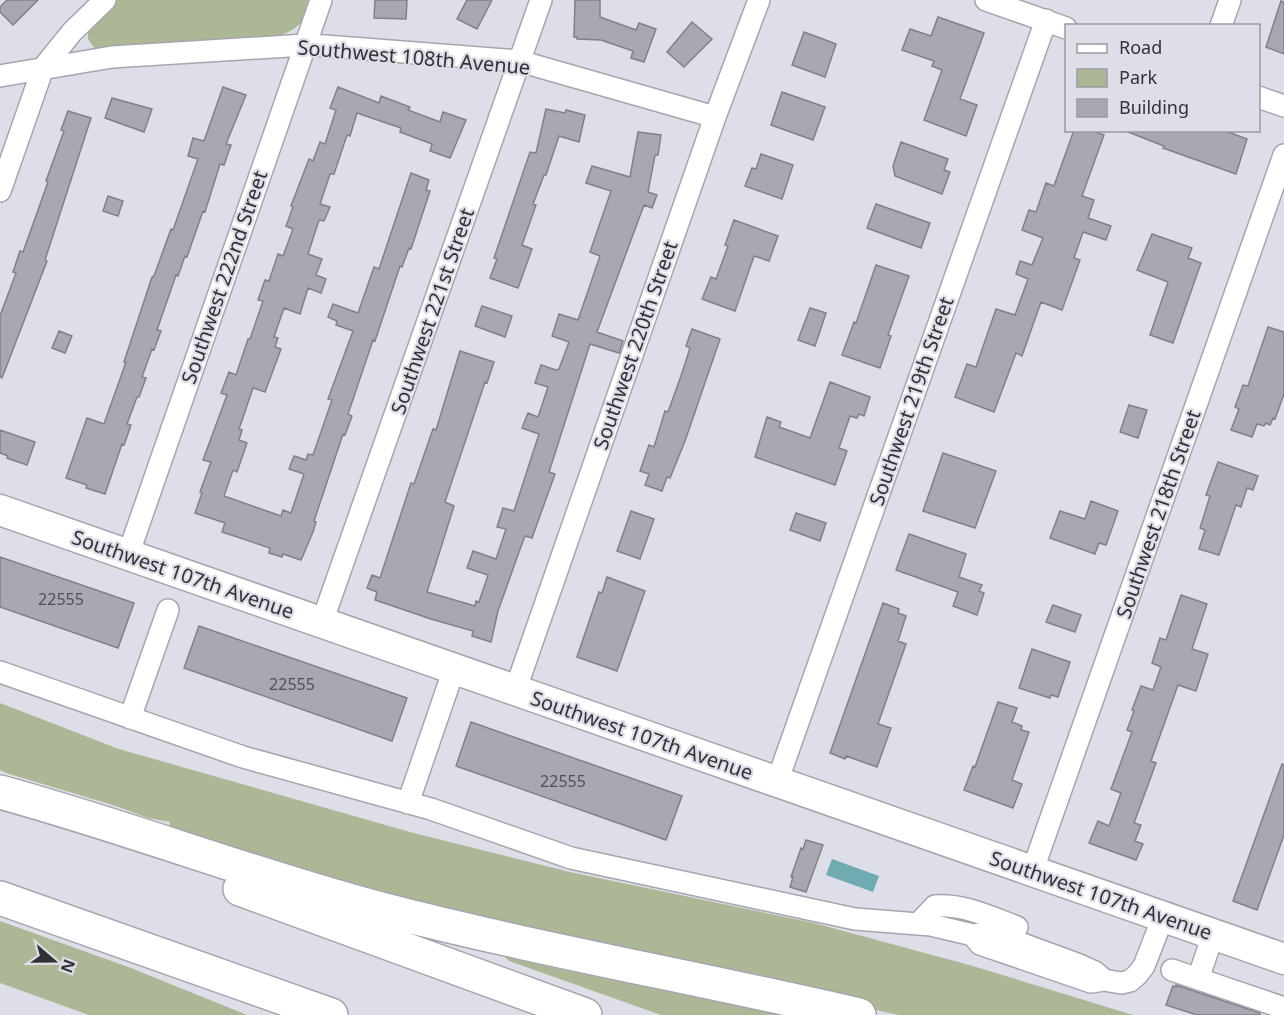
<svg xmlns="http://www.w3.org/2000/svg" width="1284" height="1015" font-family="'Noto Sans',sans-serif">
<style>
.green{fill:#acb895}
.water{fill:#70abb2}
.building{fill:#a8a8b2;stroke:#808089;stroke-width:1.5}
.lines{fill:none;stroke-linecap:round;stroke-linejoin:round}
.street-casing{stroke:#a5a5af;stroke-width:24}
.secondary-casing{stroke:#a5a5af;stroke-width:33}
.highway-casing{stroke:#a5a5af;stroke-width:36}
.street{stroke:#fff;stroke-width:21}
.secondary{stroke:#fff;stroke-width:30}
.highway{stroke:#fff;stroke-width:33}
.labels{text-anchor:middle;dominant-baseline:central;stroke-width:4.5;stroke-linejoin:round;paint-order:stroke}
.number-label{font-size:16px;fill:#505055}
.street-label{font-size:20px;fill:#323236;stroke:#dedee8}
</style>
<rect width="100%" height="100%" fill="#dedee8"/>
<path class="green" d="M117,0H314C308,17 299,29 281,35L95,49L88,39V30Z
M0,703L119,749L410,832L570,872L814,923L973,966L1133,1015H899L485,926L169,831L170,822L148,818L119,807L6,773L0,770Z
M0,921L131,968L247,1015H89L0,983Z
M506,953L830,1015H661L509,961L505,957Z"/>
<path class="water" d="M832,859L879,876L873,892L826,875Z"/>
<path class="building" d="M7,0H38L13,25L0,12V7Z
M375,0H407L406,19L374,18Z
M467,0H492L477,29L457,19Z
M575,0H600V17L636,30L639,23L656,29L644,62L631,58L633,51L601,40L577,39V37H574Z
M1281,1L1284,2V54L1266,47Z
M938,17L984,33L960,99L977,105L966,136L924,120L942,70L932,66L934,61L902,50L910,29L931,36Z
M692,22L712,39L684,67L667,52Z
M804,32L836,44L825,77L792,65Z
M223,87L246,95L226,144L231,145L224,165L220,164L205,212L203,211L187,257L185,256L178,276L176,275L157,330L161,331L154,350L152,349L142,377L146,378L139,397H137L127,424L131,425L124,445L122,444L105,494L86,488L87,485L66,478L87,418L104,424L126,362H124L152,277L154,276L171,229L173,230L198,159L188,156L193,138L204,141Z
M338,87L379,103L381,96L410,107L408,110L440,122L443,112L466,120L450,158L430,151L432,144L400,132L401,128L357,113L350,136L347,135L334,174H330L320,204L330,207L324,221L319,220L308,254L322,259L316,275L326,279L321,293L308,288L300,314L284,308L274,337L278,338L275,347L281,349L265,392L253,388L239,429L242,430L239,440L247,443L237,472L233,470L224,496L281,516L283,510L291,513L304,474L289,469L294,456L306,460L308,454L313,455L332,400L328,399L353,331L336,325L337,321L328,317L333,304L358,313L374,267L379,269L411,173L429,180L426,190L430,191L411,249L409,248L402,267L400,266L375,341L373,340L348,414L352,416L345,435L343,434L314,521L316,522L313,532L301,560L283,554L282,557L269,553L270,548L222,532L225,523L195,513L202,493L200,492L211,462L203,460L227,395L221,393L229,372L236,375L248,339H250L263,301L258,300L265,280L269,281L278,254L283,256L293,229L286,226L293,207L291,206L309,159L313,161L320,142L325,144L336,110L330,108Z
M782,92L825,107L813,140L771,125Z
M112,98L152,109L144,132L105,118Z
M546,109L565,113L566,110L585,115L579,142L559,136L546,175H544L533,204L536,205L522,245L532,249L518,288L490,278L497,259L494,258L530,152L536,153Z
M68,111L91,118L45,260L47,261L2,378L0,377V316L16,273L13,272L20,251L23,252L48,182L46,181L64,131L61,130Z
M1074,130H1090L1104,135L1082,196L1094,200L1088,218L1111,226L1106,240L1083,232L1074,258L1080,260L1062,310L1041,302L1022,356L1016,353L994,412L955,397L967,364L976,367L996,309L1015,315L1028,279L1016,274L1020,261L1032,265L1043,238L1022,230L1029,210L1036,212L1046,183L1054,186Z
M1128,130H1223L1247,139L1236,174L1163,148L1164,146L1128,132Z
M638,132L661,135L658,155H655L648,192L657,195L652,208L644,205L597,332L623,341L619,353L590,344L549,472L555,474L532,538L525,536L519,552L498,611L491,642L472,636L473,631L431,619L375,600L377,592L367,588L372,575L380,578L411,483L414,484L433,429L436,430L460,351L494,362L487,383L485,382L445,502L454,506L427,592L475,606L476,601L479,602L488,575L467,568L473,551L496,559L506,529L497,527L503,508L514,511L539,434L522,428L528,413L538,417L548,387L535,383L541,365L556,370L559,369L569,342L552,336L559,314L578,320L600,256L590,252L611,191L586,183L592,166L630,177Z
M901,142L948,159L944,170L950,172L942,194L895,176L893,166Z
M761,154L793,165L782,199L745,186L752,168L756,169Z
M108,196L123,201L118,216L103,211Z
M876,204L930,223L921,248L867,228Z
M734,220L778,236L769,261L754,256L735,311L702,299L711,277L716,279L728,246L725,245Z
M1152,234L1192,248L1188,258L1201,263L1173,343L1150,335L1168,282L1137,270Z
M876,265L909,276L888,335L891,336L880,368L842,355L854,322L856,323Z
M482,306L512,316L505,337L475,326Z
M810,308L826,313L815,346L798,340Z
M1268,327L1284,332V394L1275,419L1273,418L1270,425L1266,423L1264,426L1257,424L1252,437L1231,430L1239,409L1235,407L1243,385L1248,386Z
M692,329L720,339L685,441L670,478L667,477L662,491L645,485L649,474L640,471L649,445L654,447L665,411L668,412L682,373L690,348L686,346Z
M59,331L72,336L65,353L52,348Z
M830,382L870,397L864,416L859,414L857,418L850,416L839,448L847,451L835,485L755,457L767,417L781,422L779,427L810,438Z
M1129,405L1147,410L1138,438L1120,432Z
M0,430L35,442L27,465L7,458L8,456L0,453Z
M943,453L996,471L975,528L923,511Z
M1218,462L1258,476L1253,490L1247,488L1241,507L1236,505L1219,555L1199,549L1205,530L1200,528L1210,496L1206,495Z
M1091,501L1118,511L1106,545L1099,543L1095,554L1050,538L1060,511L1085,519Z
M631,511L654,519L640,559L617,551Z
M796,513L826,523L820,541L790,530Z
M909,534L966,554L959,577L982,585L979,591L984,593L977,615L953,606L958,592L896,570Z
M0,557L134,603L118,648L0,607Z
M607,577L645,591L617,671L577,657L599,592L602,593Z
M1181,595L1207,604L1192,649L1208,654L1196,691L1178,685L1151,761L1156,763L1134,823L1141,825L1135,841L1143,844L1136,860L1089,843L1098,821L1109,826L1121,793L1111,789L1132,732L1127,730L1134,711L1132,710L1141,686L1153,690L1161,667L1152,663L1160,638L1166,640Z
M883,603L899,609L898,613L906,616L898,641L906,644L878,724L891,728L877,767L846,756L845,759L830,753Z
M1053,605L1081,615L1075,632L1046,622Z
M199,626L407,698L392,741L184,668Z
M1032,649L1070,662L1058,697L1051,695L1050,698L1019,688Z
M998,702L1017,708L1012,722L1022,726L1021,730L1029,732L1012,780L1022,784L1013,808L964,790L973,766L975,767Z
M471,722L682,796L666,840L456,766Z
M1282,764L1284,765V835L1257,910L1233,901Z
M806,840L823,845L806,892L790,887L793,877H791L801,848L803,849Z
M1176,985L1260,1013V1015H1197L1166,1005L1173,986L1176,987Z"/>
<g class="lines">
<defs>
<path id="street" d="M986,0L1066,28
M1221,26L1230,0
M0,76L112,57L305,45L325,46L519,61L715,117
M1258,97L1284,106
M0,191L43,68L72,32L105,0
M128,555L321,0
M322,622L541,0
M0,672L243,757L431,809L571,858L855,919L931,925L973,935L990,932L1077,964L1095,972L1104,980
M515,691L715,117L759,0
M130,718L168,610
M777,782L1046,20
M408,803L454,669
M1032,872L1284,155
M918,924L935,906C964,904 990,917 1017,927
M973,935L980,944L1091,982L1104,980L1121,983L1130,981L1137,975L1144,966L1163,917
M1172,970L1284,1008
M1198,979L1213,935"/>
<path id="secondary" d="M0,510L1284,959"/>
<path id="highway" d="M0,792C128,827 252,875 381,909C539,950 700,978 859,1015
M240,889L585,1015
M0,898L331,1015"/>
</defs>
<use href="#street" class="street-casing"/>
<use href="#secondary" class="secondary-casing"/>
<use href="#highway" class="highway-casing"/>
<use href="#street" class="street"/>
<use href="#secondary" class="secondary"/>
<use href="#highway" class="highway"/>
</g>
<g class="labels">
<g class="number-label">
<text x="61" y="599">22555</text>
<text x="292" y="684">22555</text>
<text x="563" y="781">22555</text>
</g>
<g class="street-label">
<text transform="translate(414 57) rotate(5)">Southwest 108th Avenue</text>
<text transform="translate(224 277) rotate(-71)">Southwest 222nd Street</text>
<text transform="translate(432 311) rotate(-71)">Southwest 221st Street</text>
<text transform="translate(635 345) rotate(-71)">Southwest 220th Street</text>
<text transform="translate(911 401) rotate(-71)">Southwest 219th Street</text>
<text transform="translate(1158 514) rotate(-71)">Southwest 218th Street</text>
<text transform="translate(183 574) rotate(19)">Southwest 107th Avenue</text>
<text transform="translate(642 735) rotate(19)">Southwest 107th Avenue</text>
<text transform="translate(1101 895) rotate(19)">Southwest 107th Avenue</text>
</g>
</g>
<rect x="1065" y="24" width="195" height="108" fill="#dedee8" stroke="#9999a1" stroke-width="1.5"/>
<rect x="1077" y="44" width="30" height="9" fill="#ffffff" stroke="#9999a1" stroke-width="1.5"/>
<text x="1119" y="54" font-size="18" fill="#323236">Road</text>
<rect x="1077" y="69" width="30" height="18" fill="#acb895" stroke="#9999a1" stroke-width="1.5"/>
<text x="1119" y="84" font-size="18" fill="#323236">Park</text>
<rect x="1077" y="99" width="30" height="18" fill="#a8a8b2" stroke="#9999a1" stroke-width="1.5"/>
<text x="1119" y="114" font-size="18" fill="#323236">Building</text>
<g transform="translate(54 961) rotate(110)" stroke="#dedee8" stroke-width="4.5" paint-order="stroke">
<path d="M0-4.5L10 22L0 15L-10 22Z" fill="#323236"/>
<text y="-9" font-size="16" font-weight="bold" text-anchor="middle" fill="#323236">N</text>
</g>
</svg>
